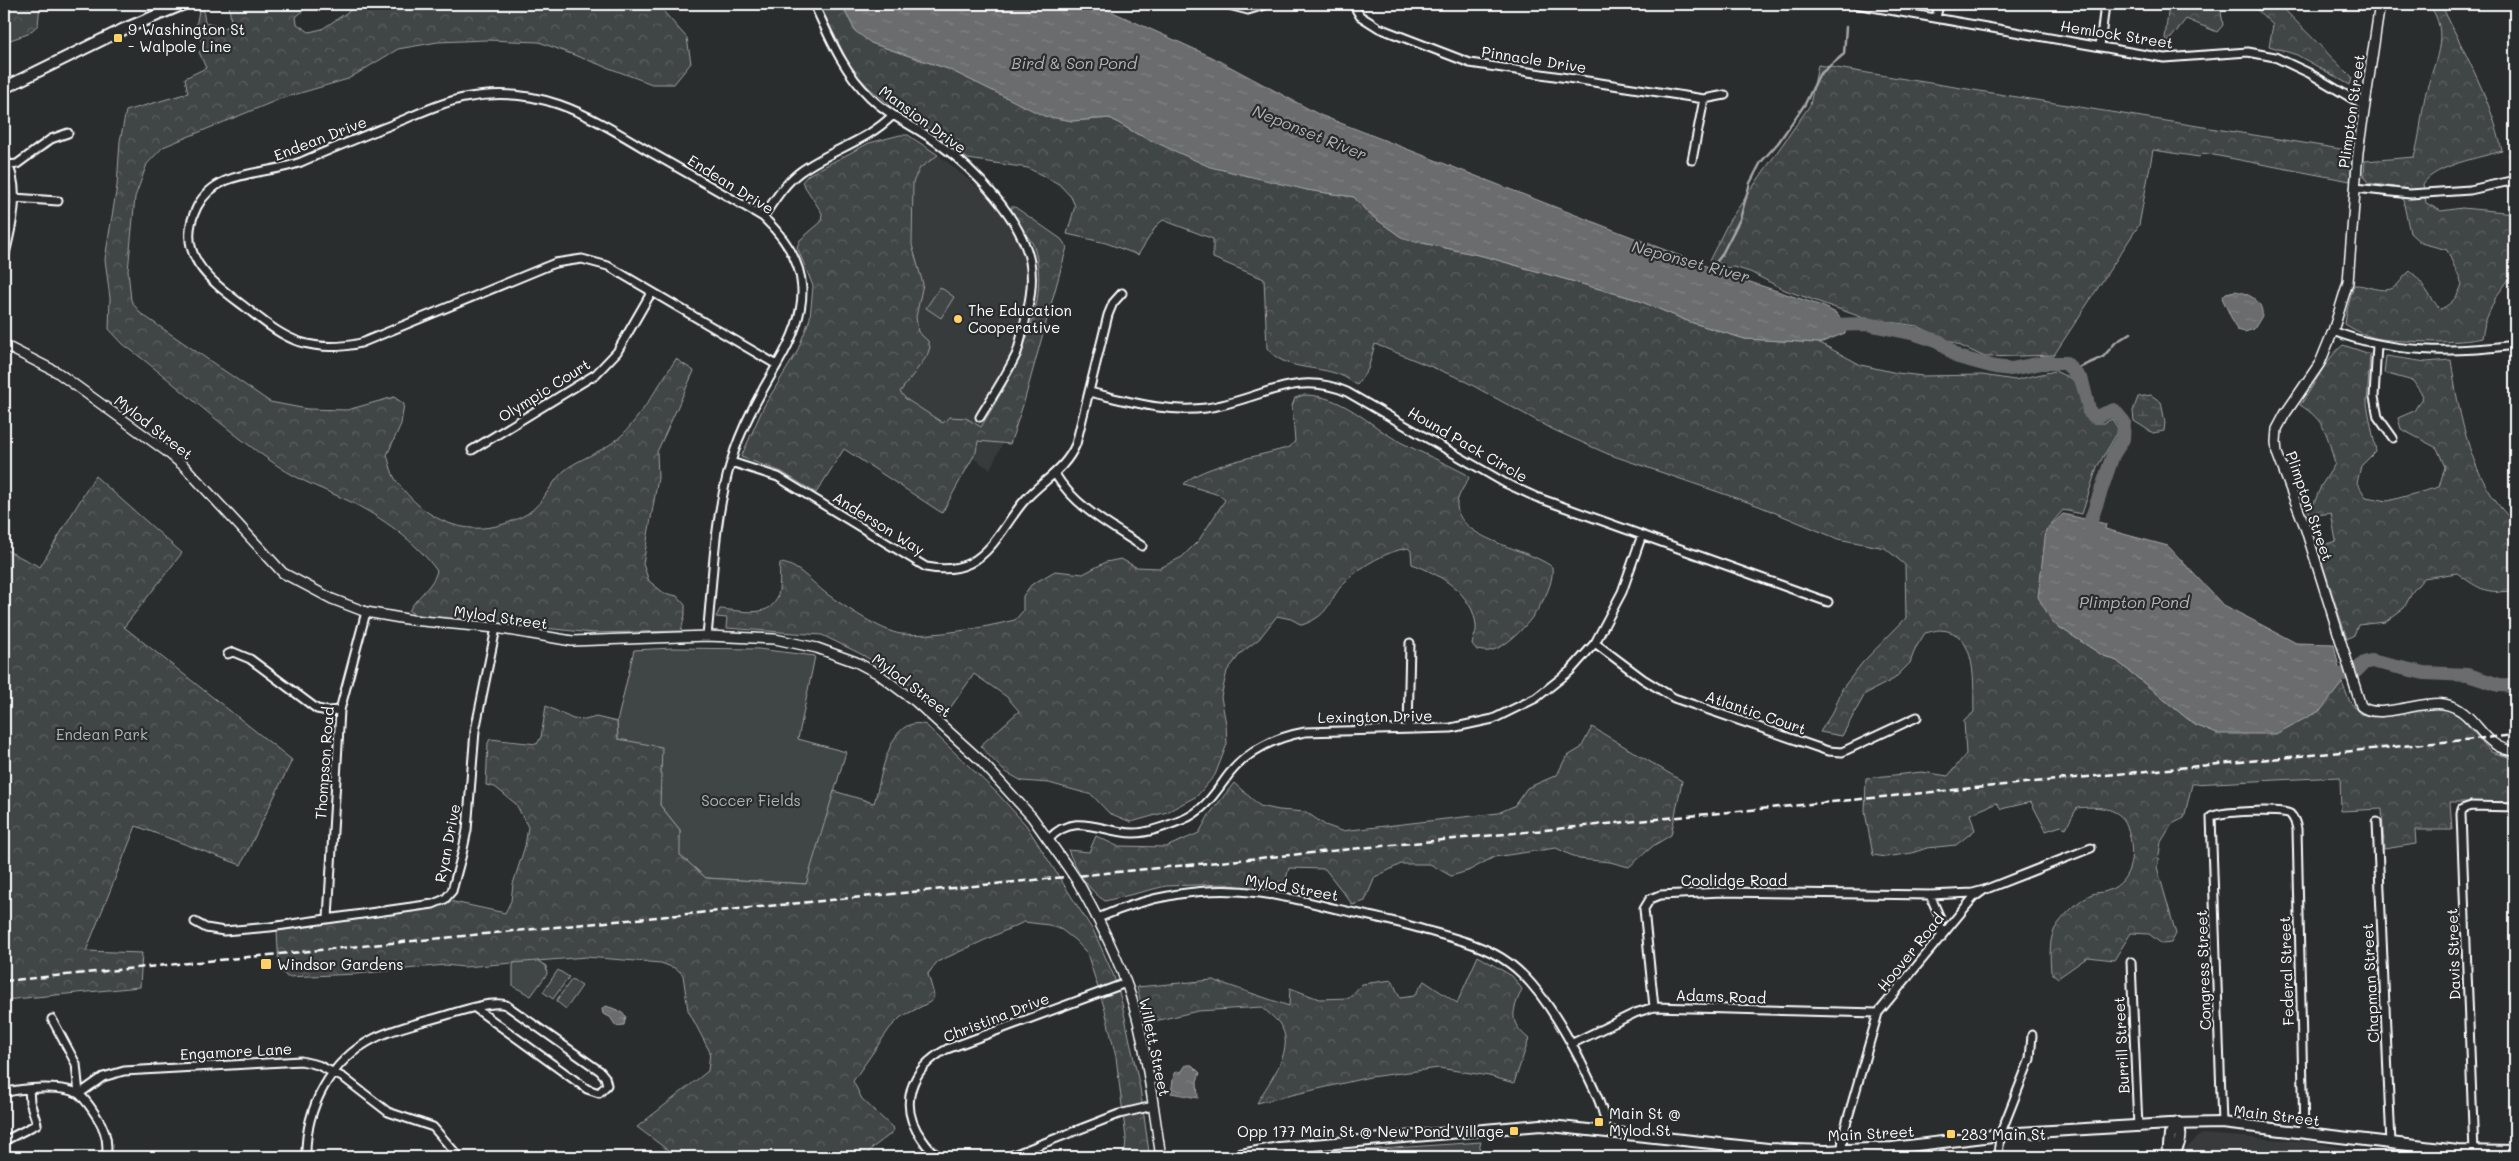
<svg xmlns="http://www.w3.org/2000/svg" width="2519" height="1161" font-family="Mali,sans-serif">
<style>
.built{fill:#373a3b}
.green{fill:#414445;stroke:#a0a2a2}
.forest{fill:url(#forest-crowns);stroke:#a0a2a2}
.wetland{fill:url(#wetland-marsh);stroke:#a0a2a2}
.water{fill:url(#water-ripples);stroke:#a6a7a7}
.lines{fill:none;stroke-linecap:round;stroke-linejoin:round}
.stream{stroke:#a6a7a7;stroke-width:2.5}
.river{stroke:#6a6c6d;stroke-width:14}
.minor-casing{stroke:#fff;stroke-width:11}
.tertiary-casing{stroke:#fff;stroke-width:12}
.secondary-casing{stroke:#fff;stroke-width:14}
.minor{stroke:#2a2d2e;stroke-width:7}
.tertiary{stroke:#2a2d2e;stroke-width:9}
.secondary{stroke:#2a2d2e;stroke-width:10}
.rail{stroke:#fff;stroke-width:2.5;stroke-dasharray:8 4;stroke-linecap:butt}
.tertiary-bridge-casing{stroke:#fff;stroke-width:12;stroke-linecap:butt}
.tertiary-bridge{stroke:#2a2d2e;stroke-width:9}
.poi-dot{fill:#ffd166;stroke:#2a2d2e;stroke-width:2}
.labels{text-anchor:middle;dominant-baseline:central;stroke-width:4.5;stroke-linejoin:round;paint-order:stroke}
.poi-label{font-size:15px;fill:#fff;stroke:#2a2d2e;text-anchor:start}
.street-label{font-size:15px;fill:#fff;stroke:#2a2d2e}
.park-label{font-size:15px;fill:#b3b4b5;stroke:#2a2d2e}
.water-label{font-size:16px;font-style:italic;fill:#b4b6b6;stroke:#2a2d2e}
</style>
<defs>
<pattern id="forest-crowns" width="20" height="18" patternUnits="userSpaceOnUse" patternTransform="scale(1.25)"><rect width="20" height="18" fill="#414445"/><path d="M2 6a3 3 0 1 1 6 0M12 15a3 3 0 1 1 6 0" fill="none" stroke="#5e6061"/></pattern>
<pattern id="wetland-marsh" width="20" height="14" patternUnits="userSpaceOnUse" patternTransform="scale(1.25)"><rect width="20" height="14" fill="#414445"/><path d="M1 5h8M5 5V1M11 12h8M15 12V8" fill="none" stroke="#5e6061"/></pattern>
<pattern id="water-ripples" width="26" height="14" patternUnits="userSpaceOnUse" patternTransform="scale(1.25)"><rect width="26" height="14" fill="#6a6c6d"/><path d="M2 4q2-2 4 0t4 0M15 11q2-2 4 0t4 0" fill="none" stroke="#808283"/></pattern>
</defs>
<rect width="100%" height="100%" fill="#2a2d2e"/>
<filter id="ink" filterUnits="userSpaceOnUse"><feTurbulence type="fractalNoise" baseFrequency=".02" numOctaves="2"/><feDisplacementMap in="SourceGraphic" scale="10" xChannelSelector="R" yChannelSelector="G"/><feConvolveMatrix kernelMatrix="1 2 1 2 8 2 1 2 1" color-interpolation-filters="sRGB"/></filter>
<g filter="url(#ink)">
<path class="built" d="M927,145L975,185L1060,250L1003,443L990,469L862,388L906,169Z
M2201,1134L2311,1142L2386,1157H2182L2186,1149Z"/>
<path class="green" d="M940,287L954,297L941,318L926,308Z
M673,648L758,649L815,656L798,739L846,752L807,884L706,878L679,855L680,830L660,805L659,793L618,739L617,722L634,650Z
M522,951L546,966L547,974L531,996L513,986V965Z
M558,970L569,977L553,999L543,992Z
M572,979L582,986L566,1009L556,1001Z"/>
<path class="forest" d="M4,4H40L38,25L28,34L4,42Z
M229,4H305L304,10L296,17L297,24L309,32L322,29L360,4H657L687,38L691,63L674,84H652L539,42L486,40L438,42L398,49L348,79L280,99L163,147L147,164L135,197L128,271L131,300L140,313L270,402L307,409L347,410L394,397L404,404L401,424L387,455C390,464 392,476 398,483C431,527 477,542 527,514C546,502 551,479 569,467C586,456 606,450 621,436C639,419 662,380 676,359L694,371L657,452L658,478L643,564L649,581L664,593L677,596L685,605V615L681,631L593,633L416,615L409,611C416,597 433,587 437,571C416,541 381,517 349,501C325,490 300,481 278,466C223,429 176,383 123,344L109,329L110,298L105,259L117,186L120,141L126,111L188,93L185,78L206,68L199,52L204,48L196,27L199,10L203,8L205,23L225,28L231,23Z
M819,4H846L845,11L871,43L948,69L992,90L1072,121L1110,118L1137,134L1307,190L1354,197L1369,214L1404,239L1483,256L1635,299L1690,322L1745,339L1820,343L1861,365L1897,373L1923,376L1982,375L2015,380L2055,371L2074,380L2082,398L2083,414L2093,423H2104L2112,419L2119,430L2097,467L2082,514L2063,510L2046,530L2053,623L2102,655L2117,661L2195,725L2337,689L2342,683L2350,702L2360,714L2381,717L2438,707L2455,711L2491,752L2515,759V802H2450L2452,830H2415L2416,844L2384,849L2382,809L2341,811L2340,777L2192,784L2184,818L2172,824L2161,842L2157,867L2176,934L2171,943L2162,944L2149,934L2131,933L2114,960L2088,957L2058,978L2051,972C2050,957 2048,936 2058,924C2066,913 2080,899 2092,894C2097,892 2103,893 2107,891C2135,881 2135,849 2127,826C2120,806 2094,806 2077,808L2066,828L2061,826L2046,831L2031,802L2001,809L1997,803L1970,814L1975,830L1956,845L1927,848L1912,853L1886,857L1873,855L1865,812L1866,778L1922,772L1948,776L1966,754L1964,721L1974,712C1973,686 1979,631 1940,630C1936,630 1930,632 1925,633L1915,649L1910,663L1894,679L1865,694L1842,736L1820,732L1834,710L1842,689L1863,662L1906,618L1905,565L1885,548L1838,539L1759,506L1608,454L1554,430L1459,378L1375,344L1368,369L1357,385C1352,382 1346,377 1340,375C1316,365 1284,371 1267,348L1264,279L1213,258V239L1163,220L1157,225L1138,255L1106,243L1067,234L1075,206L1071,197L1059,184L1028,168L968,159L925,125L890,105L868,87L851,68Z
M2169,4H2220L2223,25L2217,32L2186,19L2168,42L2165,38Z
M2251,4H2279L2352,78L2350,85L2297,55L2269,46L2273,25Z
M2428,4H2440L2443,8C2465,54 2492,101 2502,151C2482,157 2435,165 2423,184L2426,203L2441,211L2462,208L2515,213V271L2496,297L2485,322L2482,338C2459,344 2406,342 2381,339C2368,337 2356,331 2345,324L2347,310L2354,285C2365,284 2384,294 2393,288C2400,284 2403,276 2410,271C2424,281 2428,298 2441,309C2453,303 2458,296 2462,284L2447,250L2421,243L2410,233L2403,200L2394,187L2368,183L2364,176L2365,161L2414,157C2420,137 2421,117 2425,96C2432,66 2453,33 2428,4Z
M1818,65L2353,151L2350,181L2203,153L2199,157L2153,150L2139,225L2054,355L1985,357L1917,326L1864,318L1785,290L1750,272L1734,267L1722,268L1709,261L1729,221L1810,105Z
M900,135H908L938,155L920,168L913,182L912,245L923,284L916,317L918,332L928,341L930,347L927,356L900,392L906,399L943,423L949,417L966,418L981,427C1011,378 1053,306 1034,247C1031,238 1023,233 1018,225C1015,220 1013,213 1011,207H1015L1061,239L1067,247L1024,402L1010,444L978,441L976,452L942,513L844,449L816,493L782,472L741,457L764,406L797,352L810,318L813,286L797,247L800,240L821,222L822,213L802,182L808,175L869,143Z
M2343,345L2370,354L2367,404L2376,451L2361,466L2357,483L2366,497L2388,501L2439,487L2445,467L2437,448L2401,429L2398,418L2414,411L2423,396L2413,381L2384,373L2386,356L2426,362L2451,360C2459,416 2471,483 2515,523V591C2485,593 2482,591 2457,573L2424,578L2413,591L2404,608L2385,622L2358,625L2354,635L2347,639L2317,547L2336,541L2331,513L2310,516L2307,509L2313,506L2321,486L2335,464C2327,435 2326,421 2300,405C2315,386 2324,360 2343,345Z
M1304,395C1343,395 1367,424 1400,442C1422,453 1445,463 1466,474L1469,478C1465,485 1458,495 1457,503C1455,540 1529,548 1552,567C1556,594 1518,642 1493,650C1488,652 1482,651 1477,650L1472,644C1473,639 1477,631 1476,626C1474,594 1438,573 1412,564L1411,551L1408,548C1387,551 1363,565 1347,580C1327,599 1333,614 1302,625L1291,619L1277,616L1259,639L1241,653L1227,671L1221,697L1226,724L1227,744L1215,775L1197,796L1167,812L1131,822L1109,813L1092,795L1049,783L1022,781L1004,771L980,746L1019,711L1007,697L974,674L946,714L903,679L861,654L822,635L726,628L727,618L716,617L720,609C738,610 769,619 777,598C781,588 779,573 780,563C798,564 812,583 827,594C842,605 883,632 901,634C935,637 982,628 1015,620L1023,611V596L1031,585L1055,571L1083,574L1106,562L1121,559L1136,567L1160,568L1182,557L1199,540L1225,500L1219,495L1184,484C1199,466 1265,455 1290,447L1295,441L1292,406L1295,398Z
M95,476L182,553L124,627L292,760L241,865L136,826L86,951L142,953L140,987L4,1000V625L6,615L4,606V549L40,567Z
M546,706L573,719L585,720L596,717L617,722L618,739L662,747L660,805L680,830V855L706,878L806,884L834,791L874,803C882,778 888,713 926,725L997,793L1026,825L1094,932L1113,974L1121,999L1140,1088L1149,1152L1146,1157H1121L1125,1150L1126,1138L1116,1057L1105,1010L1087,953L1076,941L1062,930L1049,925L1024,922L937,962L928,974L934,995L932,1001L901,1017L890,1028L853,1081L862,1099L894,1129L892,1133L872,1148L866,1157H677L637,1127L708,1071L710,1052L688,1010L683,975L677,969L661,963L586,957L464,967L445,965L357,974L287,977L279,968L277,931L414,911L449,901L505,913L511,901L513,884L525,846L528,827L516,804L495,787L486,785L488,743L490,739L537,744L541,737Z
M1592,727L1682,781L1671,835L1653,846L1629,867L1610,862L1579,859L1556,848L1494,857L1468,871L1451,876L1430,864H1401L1375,877L1365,901L1353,905L1325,869L1289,868L1282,893L1224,884L1166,886L1105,901C1088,890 1076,870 1068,850L1089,852L1096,836L1117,846L1166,847L1199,833L1209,815L1234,783L1260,806L1279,810L1306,812L1325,825L1342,831L1498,813L1514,806L1527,788L1557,775L1566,757L1581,748Z
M1478,956L1512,976L1522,989C1512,1012 1508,1022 1529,1039L1514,1083L1489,1076L1439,1068L1370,1077L1257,1103C1269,1081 1298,1048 1279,1023C1274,1017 1267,1012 1262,1007L1198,1011L1146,1023L1137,987L1213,980L1289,1006L1290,988L1319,999L1349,998L1362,984L1392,980L1400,998L1414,996L1424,981L1457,1003Z
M1481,1142L1477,1157H1352L1351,1151Z"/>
<path class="wetland" d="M2151,395L2161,402L2165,422L2164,431L2153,433L2134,421L2133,411L2138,397Z"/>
<path class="water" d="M846,4H1095L1212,57L1320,115L1729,275L1822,306L1836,313L1846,325L1845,333L1820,343L1745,339L1690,322L1635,299L1483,256L1404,239L1369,214L1354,197L1307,190L1210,167L1137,134L1110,118L1072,121L1044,116L948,69L871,43L855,31L845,11Z
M2235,291C2248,293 2264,301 2262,316L2254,329L2245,332L2237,330L2222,298L2226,293Z
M2063,514L2106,524L2105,529L2168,546L2222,604L2296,643L2334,644L2342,683L2321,710L2276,734H2217L2195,725L2117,661L2102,655L2053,623L2038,597L2046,530Z
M606,1006L618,1010L626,1016L624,1025L616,1026L610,1017L603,1014L602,1009Z
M1186,1065H1192L1200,1073L1197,1081L1198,1098L1171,1093L1174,1073L1182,1071Z"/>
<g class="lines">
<path class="stream" d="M1710,270L1721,256L1740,219L1750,183L1761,162L1778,143L1805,104L1819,75L1844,54L1846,27
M2074,370L2103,357L2116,342L2131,333"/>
<path class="river" d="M1829,325L1867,324L1916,334L1940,342L1958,357L1995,367L2011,369L2042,363H2066L2082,381L2090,413L2095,417L2114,410L2124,422L2123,439L2113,455L2091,520L2092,538
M2324,679L2356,671L2364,663L2371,661L2424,673L2468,675L2499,685L2515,686"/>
<defs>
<path id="minor" d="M814,4C830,38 842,70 870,97C890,117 917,127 939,144C974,169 1022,219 1030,262C1034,283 1029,305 1024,326C1021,335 1020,346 1016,355C1006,376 992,397 980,417
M1225,4L1248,10L1268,4
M1353,4L1360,16L1379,28L1470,63L1704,99L1725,95
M1855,4L2164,58L2248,52L2275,57L2309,73L2363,105
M1936,18L1939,4
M2100,46L2105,4
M2514,155L2515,158
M4,156C23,188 12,225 4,258
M1692,160L1704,99
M9,165L17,164L51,139L68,133
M2355,188L2410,194L2470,190L2515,180
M14,198L58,201
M763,217C774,201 784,184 800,172C830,150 866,142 893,115
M2333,331C2392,354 2454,353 2515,345
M2377,345L2374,397L2378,417L2393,438
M1089,392C1128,401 1166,413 1206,408C1258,401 1294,369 1347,392L1505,483L1536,497L1828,602
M472,450L596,374L617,352L651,293
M731,462L778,477L926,567C941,570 956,570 970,563C995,550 1007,520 1025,500C1043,480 1065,470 1076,444L1108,315L1113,303L1122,293
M1055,474C1075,507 1111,526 1142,546
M707,636C713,578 714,518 731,462C741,427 759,396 777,365L608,266L582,259L555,263L361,343C340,348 320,348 300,342C279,335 262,320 245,307C212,282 173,255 197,207C217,168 265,176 301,162C333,148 366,135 398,122C420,113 442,102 464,98C540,83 590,116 652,153C689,174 726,195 763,217C814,265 811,308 777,365
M1595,643L1643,679L1674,698L1828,751L1842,752L1917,717
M228,654L233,652L250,659L317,709L328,711L340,710
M1408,729L1410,643
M2377,822L2391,1144
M1049,839C1075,810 1104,834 1134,833C1150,833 1168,825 1182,820C1205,811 1216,791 1230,773C1249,750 1277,737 1305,732L1451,728L1493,719L1536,698L1570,671L1595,643L1622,592L1642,535
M1930,895L1940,918L1941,938
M328,918L340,710L366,612
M1098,918C1148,896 1205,885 1260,893C1286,896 1312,903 1337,909C1364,915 1391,920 1418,928C1448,937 1484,944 1509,963C1537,983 1564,1029 1580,1060C1589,1079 1606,1110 1606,1130
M195,922L206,928L224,931L270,927L433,904L445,899L452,891L462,854L467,830L475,731L496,628
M2131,962L2138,1127
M1654,1007L1644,909L1650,899L1660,895L1722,892L1930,895L1973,893L1984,890
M52,1019L76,1064L79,1094
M1571,1044L1635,1013L1654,1007L1878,1013
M4,1093C21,1088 65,1084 80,1095C87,1101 92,1109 97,1117C105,1129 109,1142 106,1157
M79,1094L103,1077L124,1071L301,1061L318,1065L344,1078L388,1112L433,1127L459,1157
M2222,1123L2211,817C2217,811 2283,809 2290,814C2294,818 2296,824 2297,829L2304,1133
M4,1141L37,1124L30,1102L29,1089
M1842,1151L1843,1135L1878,1013L1958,916L1973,898L1984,890L2091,848
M2474,1153L2461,814L2462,809L2471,806L2515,807
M306,1157C305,1109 330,1060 375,1038C397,1027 423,1022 447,1015C460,1011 493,1000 506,1005L600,1071L605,1077L607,1085L599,1093L587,1089L475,1008
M941,1157C932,1153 927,1147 922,1139C897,1105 911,1068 947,1049L1126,983
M1008,1157L1119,1114L1153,1106
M1727,1157L1729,1145
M1998,1157L2000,1135L2030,1059L2032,1035"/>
<path id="tertiary" d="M2383,4L2379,10L2358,152L2348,282L2333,331L2320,363L2285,414L2277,429L2276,442L2277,453L2305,527L2361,706C2377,721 2421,700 2444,704C2478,710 2480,749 2515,751
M4,345L57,372L166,451L185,467L283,573L332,599L366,612L412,620L496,628L572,641L707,636L775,639L817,648L856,662L877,673L916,702L979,759L1032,817L1069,869
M1079,884C1104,929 1127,975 1139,1025C1149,1068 1154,1113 1161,1157"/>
<path id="secondary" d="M4,88L124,29L184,4
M1230,1157L1279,1148L1541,1125L1768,1149L1826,1151L1892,1148L2018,1133L2169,1124L2222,1123L2458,1151L2515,1152
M2168,1157L2170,1135L2178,1123
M2171,1157C2180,1146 2183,1136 2178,1123"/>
</defs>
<use href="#minor" class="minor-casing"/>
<use href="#tertiary" class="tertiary-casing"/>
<use href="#secondary" class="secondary-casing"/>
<use href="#minor" class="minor"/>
<use href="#tertiary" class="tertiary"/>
<use href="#secondary" class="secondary"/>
<path class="rail" d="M4,981L2515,735"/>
<defs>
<path id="tertiary-bridge" d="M1069,869L1079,884"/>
</defs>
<use href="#tertiary-bridge" class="tertiary-bridge-casing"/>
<use href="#tertiary-bridge" class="tertiary-bridge"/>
</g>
</g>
<g class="poi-dot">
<rect x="113" y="33" width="10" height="10" rx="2.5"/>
<circle cx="958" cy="319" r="5"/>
<rect x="260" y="958" width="12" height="12" rx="2.5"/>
<rect x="1594" y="1117" width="10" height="10" rx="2.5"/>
<rect x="1509" y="1126" width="10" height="10" rx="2.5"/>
<rect x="1946" y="1129" width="10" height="10" rx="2.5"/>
</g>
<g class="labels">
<g class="poi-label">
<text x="128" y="29">9 Washington St<tspan x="128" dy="17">- Walpole Line</tspan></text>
<text x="968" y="310">The Education<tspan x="968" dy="17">Cooperative</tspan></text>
<text x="277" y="964">Windsor Gardens</text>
<text x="1609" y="1113">Main St @<tspan x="1609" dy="17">Mylod St</tspan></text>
<text x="1504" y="1131" text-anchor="end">Opp 177 Main St @ New Pond Village</text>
<text x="1961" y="1134">283 Main St</text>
</g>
<g class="street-label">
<text transform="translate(2117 34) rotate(9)">Hemlock Street</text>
<text transform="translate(1534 59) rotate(9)">Pinnacle Drive</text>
<text transform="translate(2351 111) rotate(-82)">Plimpton Street</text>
<text transform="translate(923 119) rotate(36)">Mansion Drive</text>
<text transform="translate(320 138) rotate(-21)">Endean Drive</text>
<text transform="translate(731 184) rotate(32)">Endean Drive</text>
<text transform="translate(544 390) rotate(-32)">Olympic Court</text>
<text transform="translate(154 427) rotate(38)">Mylod Street</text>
<text transform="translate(1468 444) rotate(30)">Hound Pack Circle</text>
<text transform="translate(2310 506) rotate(71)">Plimpton Street</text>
<text transform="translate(879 523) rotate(32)">Anderson Way</text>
<text transform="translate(501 617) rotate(8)">Mylod Street</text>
<text transform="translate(912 685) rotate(37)">Mylod Street</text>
<text transform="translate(1756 712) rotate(19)">Atlantic Court</text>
<text transform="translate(1375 716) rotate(-1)">Lexington Drive</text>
<text transform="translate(324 763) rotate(-86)">Thompson Road</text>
<text transform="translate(447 843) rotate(-79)">Ryan Drive</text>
<text x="1734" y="880">Coolidge Road</text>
<text transform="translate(1292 887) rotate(10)">Mylod Street</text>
<text transform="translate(1910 952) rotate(-51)">Hoover Road</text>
<text transform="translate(2453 954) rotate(-92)">Davis Street</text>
<text transform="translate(2203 970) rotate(-92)">Congress Street</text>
<text transform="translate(2286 971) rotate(-92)">Federal Street</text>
<text transform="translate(2370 983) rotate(-93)">Chapman Street</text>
<text transform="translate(1721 996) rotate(2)">Adams Road</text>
<text transform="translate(996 1017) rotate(-21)">Christina Drive</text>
<text transform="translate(2121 1045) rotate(-93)">Burrill Street</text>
<text transform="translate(1155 1047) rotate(78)">Willett Street</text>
<text transform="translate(236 1051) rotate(-3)">Engamore Lane</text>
<text transform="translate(2277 1115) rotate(7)">Main Street</text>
<text transform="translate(1871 1133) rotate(-3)">Main Street</text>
</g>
<g class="park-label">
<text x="102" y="734">Endean Park</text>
<text x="751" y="800">Soccer Fields</text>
</g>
<g class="water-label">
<text x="1074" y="62">Bird &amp; Son Pond</text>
<text transform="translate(1310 132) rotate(22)">Neponset River</text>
<text transform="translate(1691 261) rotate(15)">Neponset River</text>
<text x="2134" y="601">Plimpton Pond</text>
</g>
</g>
<rect width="2519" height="1161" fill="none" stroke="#2a2d2e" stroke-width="20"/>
<rect x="10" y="10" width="2499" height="1141" fill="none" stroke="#fff" stroke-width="2" filter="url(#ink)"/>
</svg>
